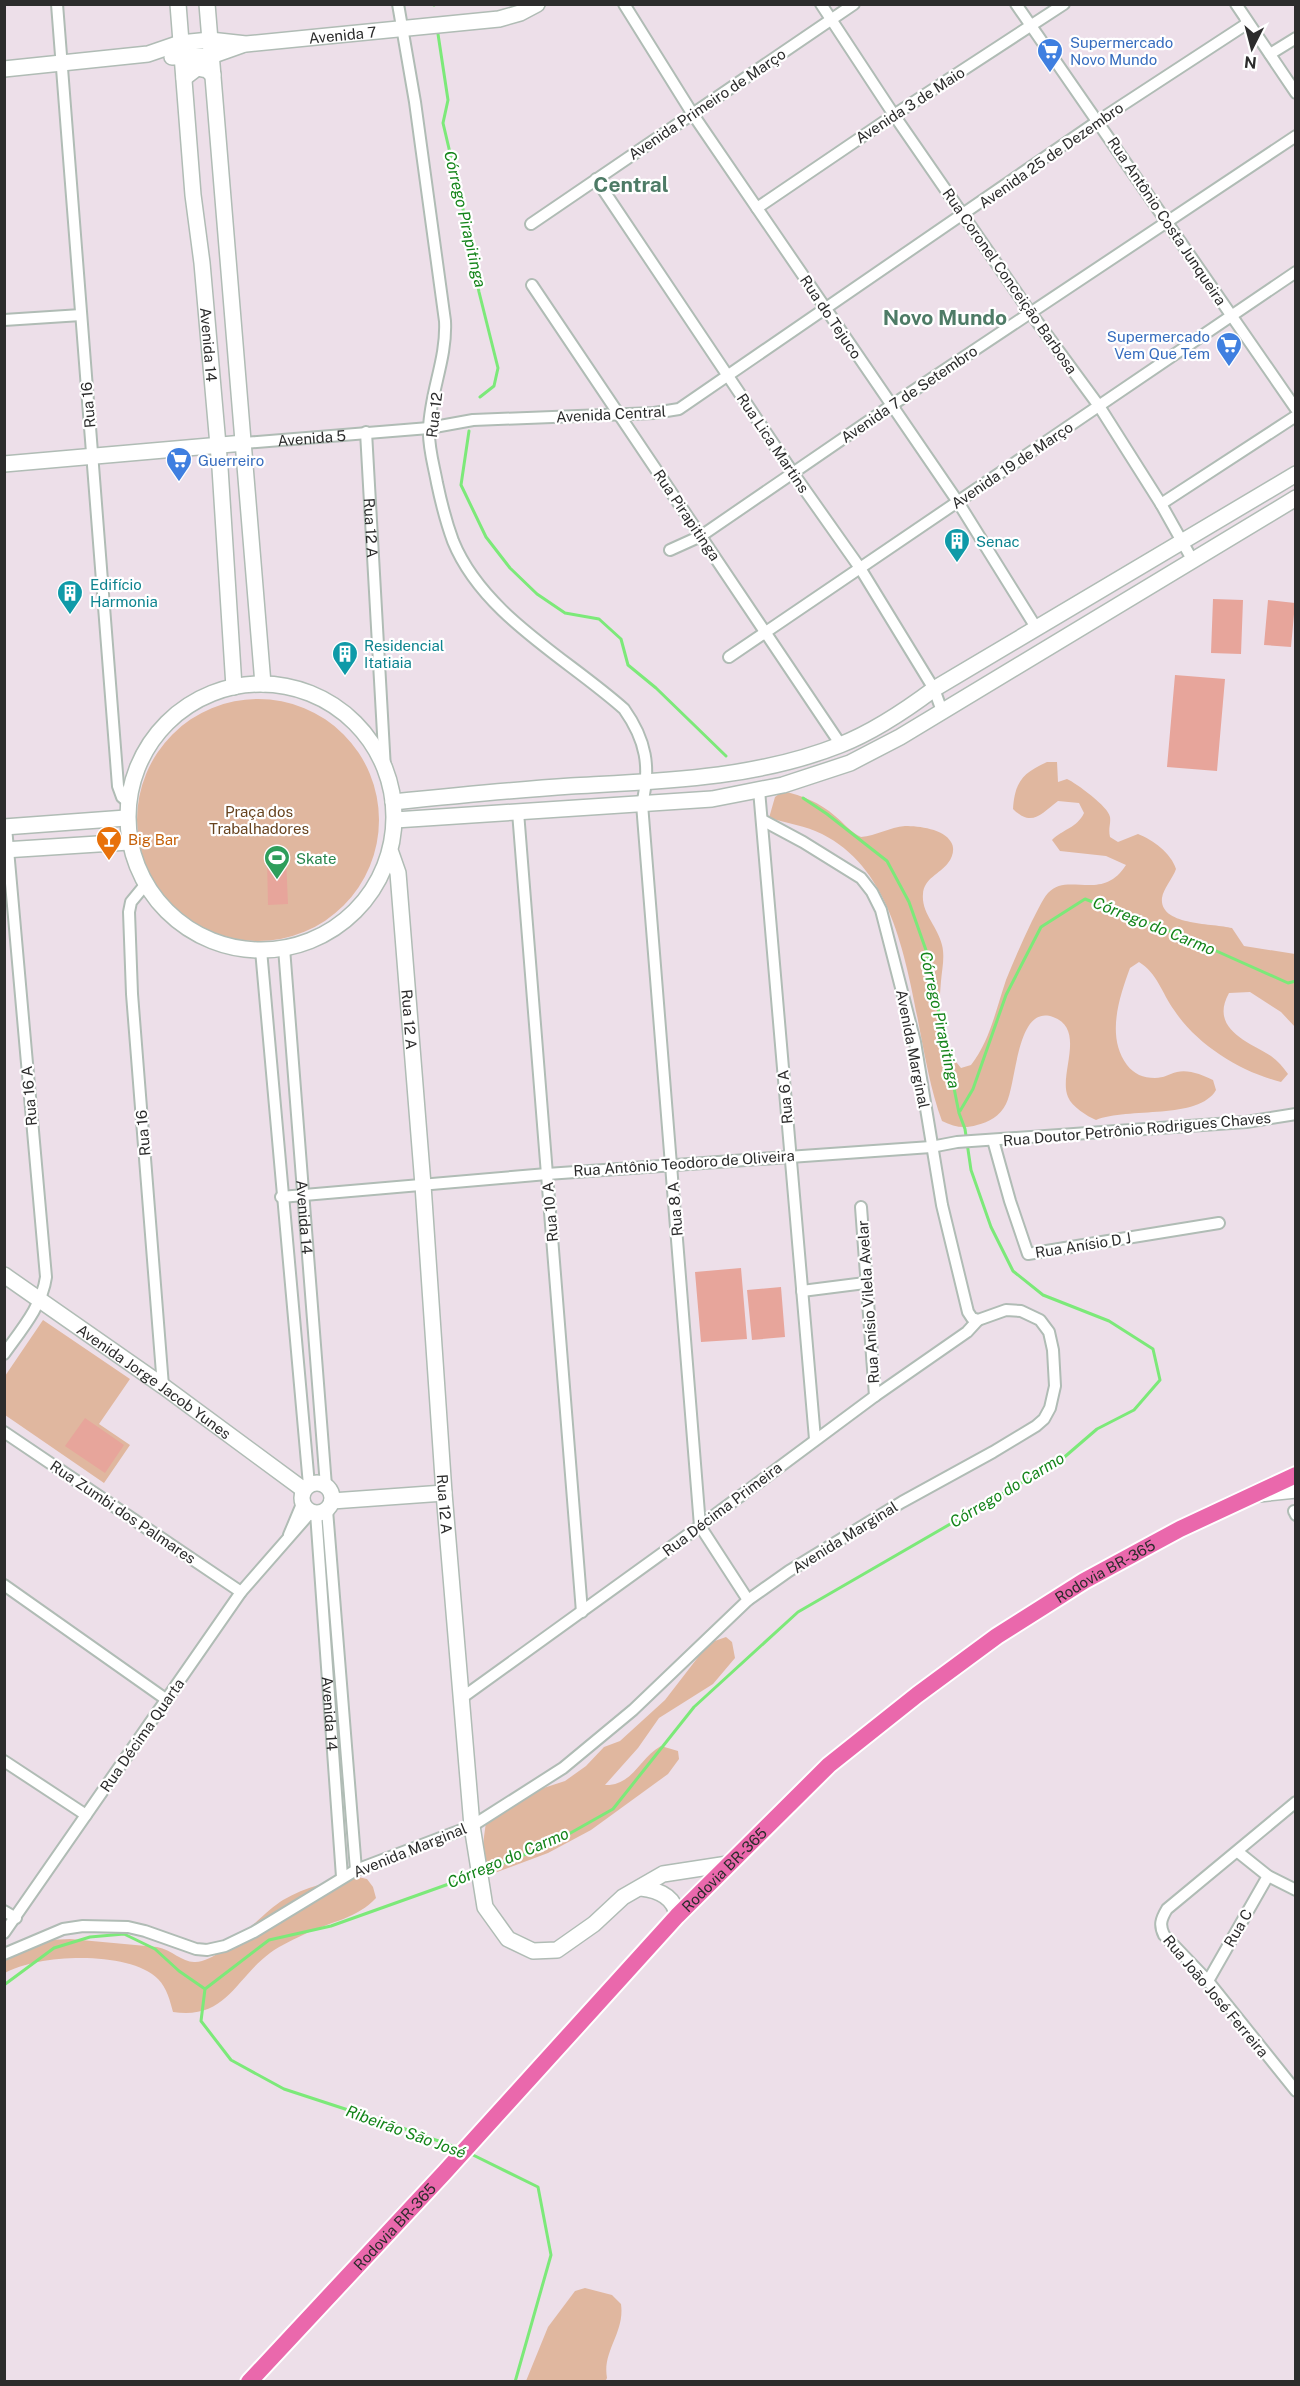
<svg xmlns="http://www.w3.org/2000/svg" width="1300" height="2386" font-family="'Public Sans',sans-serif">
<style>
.green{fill:#e0b79f}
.pitch{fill:#e7a59b}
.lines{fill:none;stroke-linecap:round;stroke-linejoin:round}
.stream{stroke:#7ce979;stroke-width:3}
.street-casing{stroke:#b0bcb5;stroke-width:14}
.secondary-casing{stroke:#b0bcb5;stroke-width:18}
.primary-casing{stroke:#fff;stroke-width:20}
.street{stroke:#fff;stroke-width:10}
.secondary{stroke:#fff;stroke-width:15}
.primary{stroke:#ea68ac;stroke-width:16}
.labels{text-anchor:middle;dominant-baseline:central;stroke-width:4.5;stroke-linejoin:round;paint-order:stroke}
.street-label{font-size:15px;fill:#2c2c2c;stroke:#fff}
.shop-label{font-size:15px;fill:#366cbe;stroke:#fff;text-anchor:start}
.culture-label{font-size:15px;fill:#0d838f;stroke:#fff;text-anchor:start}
.park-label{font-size:15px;fill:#67431f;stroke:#fff}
.food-label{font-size:15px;fill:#c56008;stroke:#fff;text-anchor:start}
.leisure-label{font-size:15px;fill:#27864d;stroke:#fff;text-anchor:start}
.water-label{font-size:16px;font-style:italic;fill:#14841a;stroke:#fff}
.district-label{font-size:21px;font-weight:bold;fill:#4e7b66;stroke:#fff}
</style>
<rect width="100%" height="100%" fill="#eddfe9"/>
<path class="green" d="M137 820a121 121 0 1 1 242 0a121 121 0 1 1-242 0Z
M1047,762H1057L1058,782L1067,779C1076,783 1109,807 1110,817C1111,824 1108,828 1110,837L1118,842L1138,834C1153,840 1171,853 1176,869C1173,878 1163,889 1162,898C1159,926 1214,923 1232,928L1244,946L1295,954V1027L1281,1012L1250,992L1229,993C1209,1029 1249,1042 1271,1056C1278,1061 1283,1067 1288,1074L1281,1082C1241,1072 1197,1045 1174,1010C1162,993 1157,973 1139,962L1130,968C1119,998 1106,1037 1127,1065C1134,1074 1143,1078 1155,1078C1164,1078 1169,1074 1177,1072C1188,1069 1203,1075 1213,1080L1216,1090C1199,1120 1128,1107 1096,1120C1087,1116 1072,1107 1068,1097C1058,1075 1087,1029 1053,1017C1016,1004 1017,1083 1006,1104C1000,1116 989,1122 977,1125C964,1129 954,1127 942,1121C909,1033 918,882 822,834C806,826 787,823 769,818L775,797L783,791C803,796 819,802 835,816C844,823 850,832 861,837C876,836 890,827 905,826C919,826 944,829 951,842C955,848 953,857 948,863C940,874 924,878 923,894C921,913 938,927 942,945C945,957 942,969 941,981C938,1013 939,1043 961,1068L971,1065C990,1041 996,1009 1006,980C1014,960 1023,940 1032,921C1037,912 1042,900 1048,893C1068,871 1102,903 1126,865L1106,856L1060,851L1052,840C1063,829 1077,828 1084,813L1079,803L1058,801C1042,813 1032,828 1013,809C1015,781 1023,773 1047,762Z
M43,1320L130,1379L99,1424L130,1445L104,1483L5,1415V1376Z
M726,1637L732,1642L735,1658L713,1684L659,1718L638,1748L605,1785C633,1786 640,1757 661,1746L678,1751L679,1759L668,1774L591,1830L548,1853L489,1875C479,1861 484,1838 486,1822L519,1796L565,1781L586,1766L604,1747L620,1741L665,1700L709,1643Z
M358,1877L367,1879L373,1887L376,1898C358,1918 330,1922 307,1933C295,1939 281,1945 270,1953C235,1979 226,2020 173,2012C170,2001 167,1988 158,1979C129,1950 38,1954 5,1973V1954L49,1940L70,1939L157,1947C172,1950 182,1962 194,1962C219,1964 260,1914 283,1900C305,1887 333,1880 358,1877Z
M585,2288L612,2295L621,2304C625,2333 602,2351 607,2378L605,2382L526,2381L548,2327L575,2291Z"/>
<path class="pitch" d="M1213,599L1243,600L1241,654L1211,653Z
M1268,600L1295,603L1291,647L1264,645Z
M1175,675L1225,679L1217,771L1167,767Z
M286,858L288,904L268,905L267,859Z
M741,1268L747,1339L701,1342L695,1272Z
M781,1287L785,1337L752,1340L747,1290Z
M85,1418L124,1445L105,1473L65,1446Z"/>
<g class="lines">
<path class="stream" d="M434,4V5
M438,34L448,100L443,123L462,204L479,292L498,368L494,386L480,397
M469,431L461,485L486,537L510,568L537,594L565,613L599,619L621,639L628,665L656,688L726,756
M960,1111L973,1089L1006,995L1041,927L1085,899L1185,937L1288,983L1296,981
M483,1871L551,1844L613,1809L694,1707L798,1612L1061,1460L1097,1429L1134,1410L1160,1380L1153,1349L1109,1321L1043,1295L1013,1271L991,1227L971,1170L965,1129L959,1113L927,953L909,902L887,861L827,814L803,798
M4,1985L54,1948L90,1937L124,1934L155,1949L179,1971L205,1989
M205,1989L269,1940L331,1926L474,1875
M205,1989L201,2021L231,2060L284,2089L394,2125L458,2148
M469,2153L538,2187L551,2255L515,2382"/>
<defs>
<g id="street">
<path d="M57,4L118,786L122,797L128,802"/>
<path d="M398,4L415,102L445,321C447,359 430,392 429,429C428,447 434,466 437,483C441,502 446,522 453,541C483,615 567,658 624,709C646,740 651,767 642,804L700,1526L748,1600"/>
<path d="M624,4L692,113L958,502L1037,629"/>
<path d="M821,4L894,115L1030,312L1099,406L1161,504L1193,561"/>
<path d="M1016,4L1296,409"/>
<path d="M1236,4L1296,93"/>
<path d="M1270,54L1296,38"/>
<path d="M596,179L793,473L860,568L934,689L942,711"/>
<path d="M757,208L894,115L1064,4"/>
<path d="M531,224L854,4"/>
<path d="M532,285L841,745"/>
<path d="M4,320L81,315"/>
<path id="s1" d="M366,432L385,769"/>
<path id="s2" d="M244,443L429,428L473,420L654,413L679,409L1098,121L1248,23"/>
<path d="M1161,504L1296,416"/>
<path d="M670,550L701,536L892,405L1296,136"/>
<path d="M729,657L1296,272"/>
<path d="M759,790L815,1439"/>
<path d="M518,812L582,1612"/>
<path d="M145,885L131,902L129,912L132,994L163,1386"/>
<path id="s3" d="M284,948L326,1486"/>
<path d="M261,950L309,1485"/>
<path d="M993,1140L1010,1201L1028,1254L1219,1223"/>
<path d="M281,1197L547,1174L931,1147L957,1142L1246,1122L1296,1114"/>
<path d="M861,1207L875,1396"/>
<path d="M802,1291L865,1283"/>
<path d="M4,1354C21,1330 42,1306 46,1277L6,827"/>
<path d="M4,1432L241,1592"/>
<path d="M327,1510L356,1870"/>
<path d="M1294,1511L1296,1515"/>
<path id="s4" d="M316,1513L342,1877"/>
<path d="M289,1535L302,1504"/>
<path d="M4,1585L167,1700"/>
<path d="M463,1697L700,1526L875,1396L967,1332L978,1320"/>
<path d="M4,1761L86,1815"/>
<path d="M1296,1802L1167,1909C1161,1919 1159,1925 1164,1935L1208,1981L1296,2091"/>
<path d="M1238,1852L1268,1876L1296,1890"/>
<path d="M4,1911L16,1918"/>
<path d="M4,1933L241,1592L311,1512"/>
<path d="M4,1954L63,1929L83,1926L128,1927L145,1931L196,1949L207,1950L225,1946L254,1932L356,1870L472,1826L563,1768L633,1710L748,1600L789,1571L902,1502L993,1452L1036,1426L1044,1419L1050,1408L1055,1386L1053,1350L1049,1332L1040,1320L1021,1311L1006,1310L978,1320L972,1318L968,1312L942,1205L915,1042L881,910L872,892L861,878L803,842L762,820"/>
<path d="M1208,1981L1268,1876"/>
</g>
<g id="secondary">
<path id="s5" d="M178,4L193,195L202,263L220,468L234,687"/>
<path d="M207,4L263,684"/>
<path d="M172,57L211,56L242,45"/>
<path id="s6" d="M4,69L148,54L180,43L210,40L246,44L499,19L520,13L537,4"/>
<path d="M184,78L197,68L207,70L213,75"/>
<path d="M4,464L244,443"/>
<circle cx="261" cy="817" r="133"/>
<path d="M393,802C452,796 511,790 571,786C662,781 754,779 840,745C873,732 906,710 934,689L1296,474"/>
<path d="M395,820L712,799L783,785L850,763L900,737L1296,498"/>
<path d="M4,827L126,818"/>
<path d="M4,850L129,842"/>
<path id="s7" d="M391,853L398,873L423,1185L444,1493L472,1826L485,1907L508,1939L533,1951L557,1950L594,1924L623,1897L663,1874L728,1864"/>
<path id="s8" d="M4,1275L163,1386L304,1490"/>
<circle cx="317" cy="1498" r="15"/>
<path d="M1259,1494L1296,1490"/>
<path d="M332,1501L444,1493"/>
<path d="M641,1888C659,1890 675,1897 677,1916"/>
</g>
<g id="primary">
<path id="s9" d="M249,2382L444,2173L677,1916L829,1765L917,1695L997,1636L1084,1581L1180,1529L1296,1475"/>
</g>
</defs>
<use href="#street" class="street-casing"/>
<use href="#secondary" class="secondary-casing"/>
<use href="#primary" class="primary-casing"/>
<use href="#street" class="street"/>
<use href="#secondary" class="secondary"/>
<use href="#primary" class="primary"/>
</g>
<defs>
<symbol id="supermarket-pin" viewBox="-11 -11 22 30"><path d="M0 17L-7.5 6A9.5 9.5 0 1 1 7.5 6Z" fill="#3f7fe0" stroke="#fff"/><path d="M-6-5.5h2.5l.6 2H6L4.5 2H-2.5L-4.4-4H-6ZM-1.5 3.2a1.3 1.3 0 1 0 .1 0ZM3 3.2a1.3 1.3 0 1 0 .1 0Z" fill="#fff"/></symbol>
<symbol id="building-pin" viewBox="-11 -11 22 30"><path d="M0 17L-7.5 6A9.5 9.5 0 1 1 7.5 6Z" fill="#0f9aa8" stroke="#fff"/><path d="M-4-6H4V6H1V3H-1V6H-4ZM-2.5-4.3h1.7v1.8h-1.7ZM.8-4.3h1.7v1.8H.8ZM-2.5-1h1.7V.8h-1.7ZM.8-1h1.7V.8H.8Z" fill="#fff"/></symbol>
<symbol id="bar-pin" viewBox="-11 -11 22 30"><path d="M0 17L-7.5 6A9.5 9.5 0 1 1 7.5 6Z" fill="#e8710a" stroke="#fff"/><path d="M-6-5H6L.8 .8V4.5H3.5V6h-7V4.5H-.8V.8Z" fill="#fff"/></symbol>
<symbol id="stadium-pin" viewBox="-11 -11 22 30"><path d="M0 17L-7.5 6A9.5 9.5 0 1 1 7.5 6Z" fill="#2e9e5b" stroke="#fff"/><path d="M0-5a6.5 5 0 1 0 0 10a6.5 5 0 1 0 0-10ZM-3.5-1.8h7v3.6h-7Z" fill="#fff"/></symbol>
</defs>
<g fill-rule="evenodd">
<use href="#supermarket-pin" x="1035" y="36" width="30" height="40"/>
<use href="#supermarket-pin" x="1214" y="330" width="30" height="40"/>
<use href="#supermarket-pin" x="164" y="445" width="30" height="40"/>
<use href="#building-pin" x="942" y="526" width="30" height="40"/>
<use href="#building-pin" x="55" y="578" width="30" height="40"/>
<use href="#building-pin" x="330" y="639" width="30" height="40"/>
<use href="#bar-pin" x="94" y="824" width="30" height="40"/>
<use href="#stadium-pin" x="262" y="843" width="30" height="40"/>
</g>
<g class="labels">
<g class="street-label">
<text stroke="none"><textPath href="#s6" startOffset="342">Avenida 7</textPath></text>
<text transform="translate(707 104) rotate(-34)">Avenida Primeiro de Março</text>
<text transform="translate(910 105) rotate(-33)">Avenida 3 de Maio</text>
<text transform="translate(1051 155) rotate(-35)">Avenida 25 de Dezembro</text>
<text transform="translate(1167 221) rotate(56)">Rua Antônio Costa Junqueira</text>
<text transform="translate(1010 281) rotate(55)">Rua Coronel Conceição Barbosa</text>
<text transform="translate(831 317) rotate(56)">Rua do Tejuco</text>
<text stroke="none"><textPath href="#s5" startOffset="342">Avenida 14</textPath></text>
<text transform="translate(909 394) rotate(-34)">Avenida 7 de Setembro</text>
<text transform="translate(88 405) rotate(-95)">Rua 16</text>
<text transform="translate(611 414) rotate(-3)">Avenida Central</text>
<text transform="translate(434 415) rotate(-83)">Rua 12</text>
<text stroke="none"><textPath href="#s2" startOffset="68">Avenida 5</textPath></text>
<text transform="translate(773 443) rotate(56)">Rua Lica Martins</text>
<text transform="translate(1012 465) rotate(-34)">Avenida 19 de Março</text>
<text transform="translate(687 515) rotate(56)">Rua Pirapitinga</text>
<text stroke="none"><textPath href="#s1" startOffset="96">Rua 12 A</textPath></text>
<text stroke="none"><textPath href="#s7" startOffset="168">Rua 12 A</textPath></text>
<text transform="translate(913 1049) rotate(79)">Avenida Marginal</text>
<text transform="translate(29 1096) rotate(-95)">Rua 16 A</text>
<text transform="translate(785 1097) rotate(-95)">Rua 6 A</text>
<text transform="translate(1137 1129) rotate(-5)">Rua Doutor Petrônio Rodrigues Chaves</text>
<text transform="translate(143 1133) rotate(-95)">Rua 16</text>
<text transform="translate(684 1163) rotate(-4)">Rua Antônio Teodoro de Oliveira</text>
<text transform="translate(675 1209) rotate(-95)">Rua 8 A</text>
<text transform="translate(550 1212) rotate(-95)">Rua 10 A</text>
<text stroke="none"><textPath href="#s3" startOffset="270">Avenida 14</textPath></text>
<text transform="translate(1083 1245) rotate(-9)">Rua Anísio D J</text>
<text transform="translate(868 1302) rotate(-94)">Rua Anísio Vilela Avelar</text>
<text stroke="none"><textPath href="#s8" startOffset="184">Avenida Jorge Jacob Yunes</textPath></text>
<text stroke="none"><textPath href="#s7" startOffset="654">Rua 12 A</textPath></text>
<text transform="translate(722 1509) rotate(-37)">Rua Décima Primeira</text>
<text transform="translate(123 1512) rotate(34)">Rua Zumbi dos Palmares</text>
<text transform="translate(845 1537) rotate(-32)">Avenida Marginal</text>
<text stroke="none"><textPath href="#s9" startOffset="1185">Rodovia BR-365</textPath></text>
<text stroke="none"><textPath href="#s4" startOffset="201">Avenida 14</textPath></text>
<text transform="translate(142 1735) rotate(-55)">Rua Décima Quarta</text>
<text transform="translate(410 1850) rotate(-22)">Avenida Marginal</text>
<text stroke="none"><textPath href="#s9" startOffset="699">Rodovia BR-365</textPath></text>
<text transform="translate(1238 1928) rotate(-60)">Rua C</text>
<text transform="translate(1216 1996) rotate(50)">Rua João José Ferreira</text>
<text stroke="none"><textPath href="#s9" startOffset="213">Rodovia BR-365</textPath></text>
</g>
<g class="shop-label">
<text x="1070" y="42">Supermercado<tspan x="1070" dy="17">Novo Mundo</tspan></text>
<text x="1210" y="336" text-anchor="end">Supermercado<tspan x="1210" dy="17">Vem Que Tem</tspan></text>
<text x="198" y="460">Guerreiro</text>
</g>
<g class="culture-label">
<text x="976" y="541">Senac</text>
<text x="90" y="584">Edifício<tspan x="90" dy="17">Harmonia</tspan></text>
<text x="364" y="645">Residencial<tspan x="364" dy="17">Itatiaia</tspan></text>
</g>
<g class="park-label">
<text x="259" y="811">Praça dos<tspan x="259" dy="17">Trabalhadores</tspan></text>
</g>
<g class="food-label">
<text x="128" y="839">Big Bar</text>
</g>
<g class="leisure-label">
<text x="296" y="858">Skate</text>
</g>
<g class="water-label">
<text transform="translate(465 219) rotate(77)">Córrego Pirapitinga</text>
<text transform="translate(1154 926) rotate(22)">Córrego do Carmo</text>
<text transform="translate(940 1020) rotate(78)">Córrego Pirapitinga</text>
<text transform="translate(1007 1490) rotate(-31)">Córrego do Carmo</text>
<text transform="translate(508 1858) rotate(-23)">Córrego do Carmo</text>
<text transform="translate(406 2132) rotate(20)">Ribeirão São José</text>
</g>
<g class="district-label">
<text x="631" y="184">Central</text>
<text x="945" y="317">Novo Mundo</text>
</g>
</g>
<rect width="1300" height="2386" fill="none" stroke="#2c2c2c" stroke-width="12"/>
<g transform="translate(1252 48) rotate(186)" stroke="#ffffff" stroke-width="4.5" paint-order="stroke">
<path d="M0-4.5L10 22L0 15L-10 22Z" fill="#2c2c2c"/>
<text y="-9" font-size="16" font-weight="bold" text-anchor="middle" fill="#2c2c2c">N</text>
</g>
</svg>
